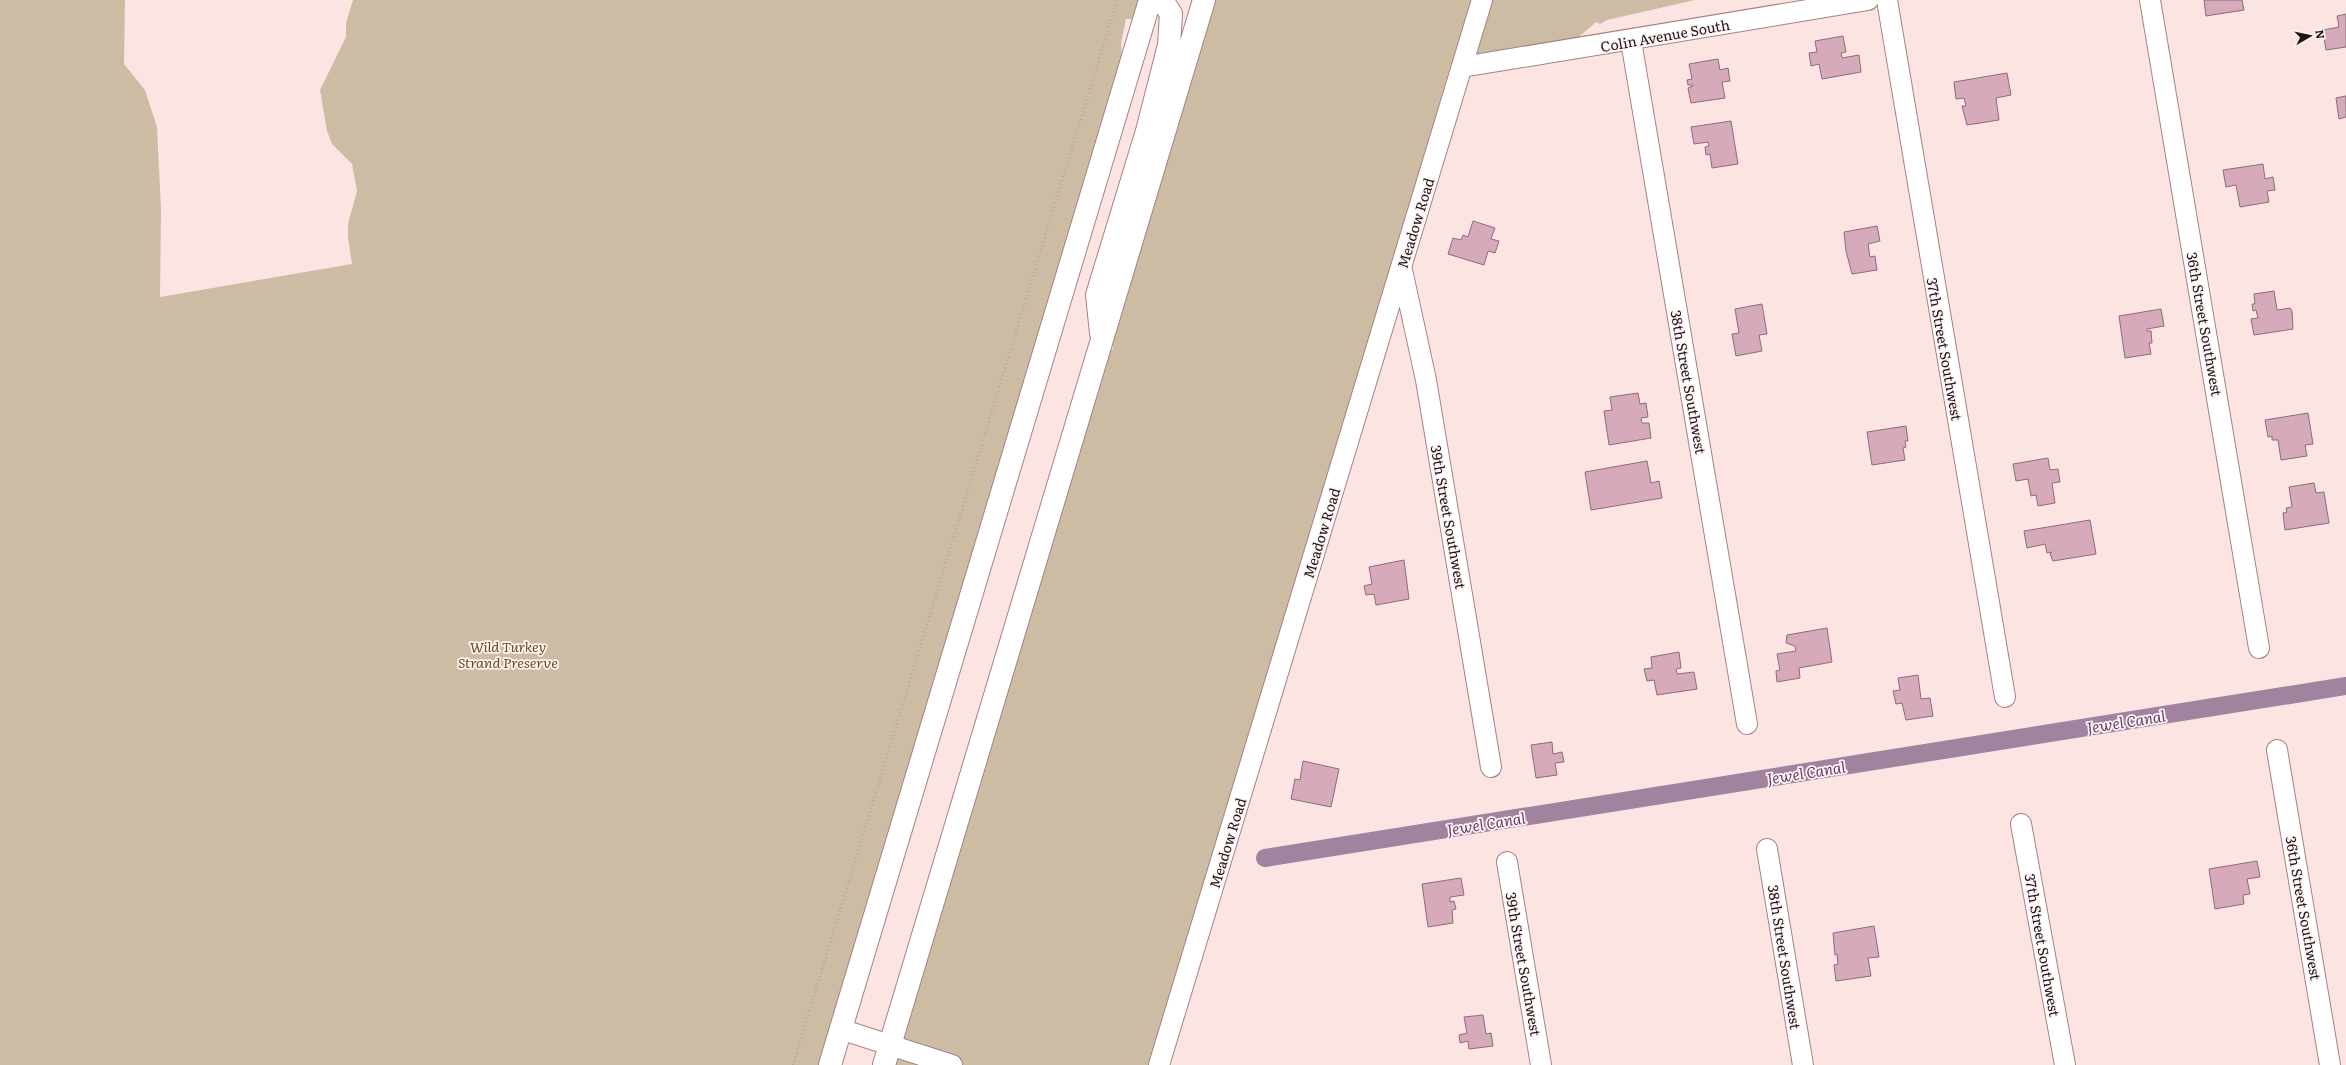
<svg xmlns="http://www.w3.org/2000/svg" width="2346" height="1065" font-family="Literata,serif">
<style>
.green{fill:#cdbca4}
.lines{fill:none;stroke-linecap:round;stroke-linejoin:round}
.canal{stroke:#a183a0;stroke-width:18}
.building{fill:#d7aabb;stroke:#8c6c78}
.minor-casing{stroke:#a68281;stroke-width:22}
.trunk-casing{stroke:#a68281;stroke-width:24}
.path{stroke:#b8a3a2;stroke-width:2.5;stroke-dasharray:1 3;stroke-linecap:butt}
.minor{stroke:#fff;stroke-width:20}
.trunk{stroke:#fff;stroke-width:22}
.labels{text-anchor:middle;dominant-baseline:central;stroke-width:3.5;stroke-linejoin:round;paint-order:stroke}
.street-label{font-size:14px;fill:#211313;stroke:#fdf5f5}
.park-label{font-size:14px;font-style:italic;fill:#6e4b0f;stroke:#fdf5f5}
.water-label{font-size:15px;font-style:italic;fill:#673d68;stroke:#fdf5f5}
</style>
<rect width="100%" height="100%" fill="#fce4e3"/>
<path class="green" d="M0,0H125L124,64L145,90L157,127L161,210L160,297L352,264L348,238V224L357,191L352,164L332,144L327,131L320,90L346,37V23L353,0H1140L1134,19H1126L1121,43L1122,60L819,1065H0Z
M1214,0H1695L1607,20L1600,24L1596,22L1565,49L1465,64H1451L1159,1065H895L1110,350L1113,349L1112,342Z"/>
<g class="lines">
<path class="canal" d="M1265,858L2346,686"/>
</g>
<path class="building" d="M2204,0H2242L2244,10L2206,16Z
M2346,14V47L2326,50L2323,30L2339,27L2337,16Z
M1843,36L1846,52L1841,53L1842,58L1859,55L1861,72L1822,79L1819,64L1811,66L1809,53L1817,52L1815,41Z
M1718,59L1720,70L1728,68L1730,81L1722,82L1725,98L1691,103L1688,88L1693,86V85H1688L1687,80L1692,79L1689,64Z
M2007,73L2011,95L1996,98L1999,120L1967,125L1962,106H1966L1964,98L1956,99L1954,82Z
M2346,96V117L2339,119L2336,98Z
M1731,121L1738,164L1712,168L1710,154L1706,155L1705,147L1709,146L1708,142L1694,144L1691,127Z
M2263,164L2265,179L2273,177L2275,190L2267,191L2269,202L2240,207L2236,185L2226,187L2223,170Z
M1473,221L1495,228L1491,239L1499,241L1495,253L1488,251L1484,265L1448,254L1453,238L1461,240L1463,235L1468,237Z
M1877,226L1880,241L1868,244L1870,257L1875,256L1877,270L1852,274L1846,251L1844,232Z
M2274,291L2277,310L2290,308L2292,311L2293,329L2254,335L2251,319L2258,318L2256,310L2253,311L2252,304H2255L2254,294Z
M1762,304L1767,334L1759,335L1762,351L1736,356L1732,334L1739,333L1735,309Z
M2161,309L2164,326L2147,329V331H2151L2152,343H2149L2151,354L2125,358L2119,316Z
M1638,393L1640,404L1646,403L1648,417L1641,418L1642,423H1649L1651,438L1609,445L1604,411L1612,410L1610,397Z
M2308,413L2313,444L2305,445L2307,456L2281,460L2278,440H2272V436L2268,437L2265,420Z
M1906,426L1908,441H1905L1906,447L1903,448L1905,460L1872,465L1867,432Z
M2048,458L2050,470L2058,469L2060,482L2052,483L2055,503L2038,506L2036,495L2031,496L2028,479L2016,481L2013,464Z
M1647,461L1651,483L1659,481L1662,498L1591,510L1585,472Z
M2314,483L2316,493L2324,492L2329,523L2285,530L2283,513L2287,512L2286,508L2292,507L2289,487Z
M2090,520L2096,554L2053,561L2050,554L2052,552L2047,553L2045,544L2027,548L2024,531Z
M1404,560L1409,599L1376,605L1374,594L1366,595L1364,586L1372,584L1369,567Z
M1827,628L1832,662L1799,668L1800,678L1777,682L1776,671L1780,670L1777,654L1796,651L1795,646L1786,643L1787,635Z
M1679,652L1681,668L1676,669L1677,674L1694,672L1697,689L1657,695L1654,680L1647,681L1644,669L1652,668L1651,657Z
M1918,675L1921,699L1930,698L1933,716L1906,720L1902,703L1896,704L1893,691L1900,690L1898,678Z
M1552,742L1553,754L1562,752L1564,762L1555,763L1557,775L1536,778L1531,745Z
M1303,761L1339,769L1331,807L1291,799L1295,779L1300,780Z
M2257,861L2260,877L2247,879L2250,894L2243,895L2244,904L2215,909L2209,869Z
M1461,878L1464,895L1450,897V902L1454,901L1456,909L1452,910L1453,923L1428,927L1422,884Z
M1874,926L1879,957L1868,958L1871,976L1836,981L1834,965L1838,964L1837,954L1835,955L1833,933Z
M1483,1015L1486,1034L1491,1033L1493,1046L1469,1049L1468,1041L1460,1043L1459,1035L1467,1033L1464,1017Z"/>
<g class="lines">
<defs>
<path id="minor" d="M1887,0L2005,697
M2150,0L2259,648
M1631,41L1747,724
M1462,67L1868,0
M1402,270L1426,380L1491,767
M2277,750L2330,1065
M2021,824L2065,1065
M1767,849L1803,1065
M1507,862L1541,1065
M840,1029L952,1065
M1159,1065L1482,0"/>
<path id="trunk" d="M1101,333L1097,295L1147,131L1169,45L1171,14L1162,0
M830,1065L1150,0
M884,1065L1204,0"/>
</defs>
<use href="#minor" class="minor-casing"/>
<use href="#trunk" class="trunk-casing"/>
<path class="path" d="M793,1065L1117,0"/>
<use href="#minor" class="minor"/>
<use href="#trunk" class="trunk"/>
</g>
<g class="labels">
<g class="street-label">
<text transform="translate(1665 35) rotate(-10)">Colin Avenue South</text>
<text transform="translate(1415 223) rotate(-73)">Meadow Road</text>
<text transform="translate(2205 324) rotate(80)">36th Street Southwest</text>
<text transform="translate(1945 349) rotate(80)">37th Street Southwest</text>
<text transform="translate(1689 382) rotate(80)">38th Street Southwest</text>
<text transform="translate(1449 517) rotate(80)">39th Street Southwest</text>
<text transform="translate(1321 533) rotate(-73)">Meadow Road</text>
<text transform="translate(1227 843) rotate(-73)">Meadow Road</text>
<text transform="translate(2304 908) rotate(80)">36th Street Southwest</text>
<text transform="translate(2043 945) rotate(80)">37th Street Southwest</text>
<text transform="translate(1785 957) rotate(81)">38th Street Southwest</text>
<text transform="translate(1524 964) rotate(80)">39th Street Southwest</text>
</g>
<g class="park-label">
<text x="508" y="646">Wild Turkey<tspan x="508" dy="16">Strand Preserve</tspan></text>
</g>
<g class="water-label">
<text transform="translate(2126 721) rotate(-9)">Jewel Canal</text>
<text transform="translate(1806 772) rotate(-9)">Jewel Canal</text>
<text transform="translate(1486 823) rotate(-9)">Jewel Canal</text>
</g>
</g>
<g transform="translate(2310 36) rotate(81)" stroke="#fdf5f5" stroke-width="3" paint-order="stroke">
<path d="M0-3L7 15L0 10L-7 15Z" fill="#211313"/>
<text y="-6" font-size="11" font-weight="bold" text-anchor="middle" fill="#211313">N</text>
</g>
</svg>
